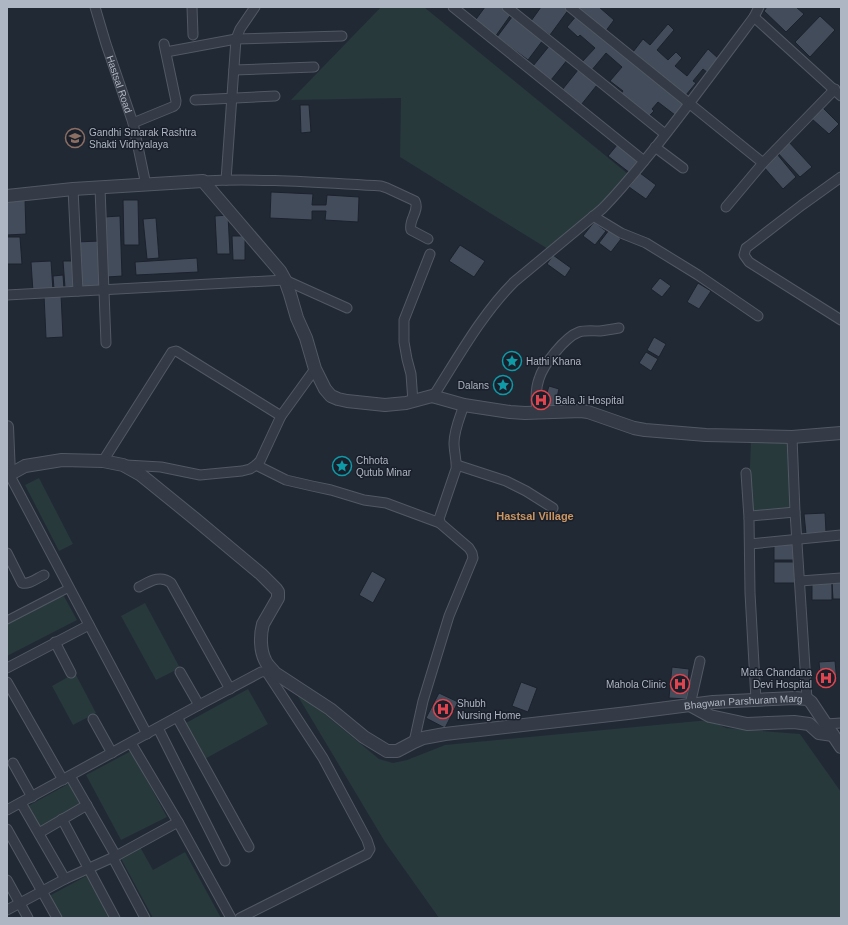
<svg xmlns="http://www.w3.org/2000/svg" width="848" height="925" font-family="Arial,sans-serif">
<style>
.green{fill:#27393b}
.building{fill:#424c5a;stroke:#1c222d}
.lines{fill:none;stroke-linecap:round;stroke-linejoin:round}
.pedestrian-casing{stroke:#525964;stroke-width:9}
.minor-casing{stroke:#525964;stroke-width:11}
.tertiary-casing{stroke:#525964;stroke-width:14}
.pedestrian{stroke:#353b46;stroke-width:7}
.minor{stroke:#353b46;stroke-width:9}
.tertiary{stroke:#353b46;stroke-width:12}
.labels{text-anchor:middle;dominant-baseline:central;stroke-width:3;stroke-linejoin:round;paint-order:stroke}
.street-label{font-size:10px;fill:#afb6c3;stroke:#1a202b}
.poi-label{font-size:10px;fill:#afb6c3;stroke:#1a202b;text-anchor:start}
.neighbourhood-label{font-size:11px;font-weight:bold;fill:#cb9561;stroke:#1a202b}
</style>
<rect width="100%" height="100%" fill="#212935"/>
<path class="green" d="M381,7H424L628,174L606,204L548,249L400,157L401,98L291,100Z
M791,439L793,511L751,514L749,489L751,441Z
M39,478L73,544L59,551L25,485Z
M60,589L77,620L7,656V617Z
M145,603L180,668L156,680L121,616Z
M75,673L96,713L73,725L52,686Z
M293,688L379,759L393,763L407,760L445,745L709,720L726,728L800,734L841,792V918H439L385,842Z
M248,689L268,724L203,760L184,724Z
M131,751L167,817L121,840L86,775Z
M70,783L82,803L40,827L28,806Z
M140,847L153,870L185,852L221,918H153L120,857Z
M88,875L112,918H61L49,896Z"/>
<path class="building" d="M485,7H505L512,13L495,37L474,22Z
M541,7H567L569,9L550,35L531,21Z
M575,7H599L614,20L605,32Z
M767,7H796L804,14L786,32L764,11Z
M577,15L685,103L675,115L658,102L652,109L654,111L647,118L620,95L623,91L610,81L622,67L606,53L591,71L581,63L595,48L580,35L578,37L567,27Z
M820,16L835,30L810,57L795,42Z
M512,17L543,40L528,60L497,37Z
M668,24L674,30L657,50L668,60L676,52L682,58L675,66L687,76L708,49L719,59L708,73L703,69L693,81L696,83L686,95L633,52L643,39L650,45Z
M550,45L568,59L551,80L533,66Z
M578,70L597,85L581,105L562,90Z
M300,105H309L311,132L301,133Z
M823,108L839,124L829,134L812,119Z
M788,141L812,167L800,177L776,151Z
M617,145L639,162L630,173L608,156Z
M777,154L796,177L783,189L763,166Z
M640,173L656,185L646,199L629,187Z
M271,192L313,194L312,205H326L327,195L359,197L358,222L325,220L326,211H312V220L270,218Z
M25,199L26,234L7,235V200Z
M123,200H138L139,245H124Z
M228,215L230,254H217L215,216Z
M120,216L122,276L107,277L104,217Z
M156,218L159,258L147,259L143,219Z
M594,222L606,231L595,245L583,236Z
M609,230L621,239L611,252L599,243Z
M232,236H245V260H233Z
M7,237H20L22,264H7Z
M100,241L102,286L78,287L76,242Z
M460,245L485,261L474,277L449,261Z
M553,255L571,268L565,277L547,264Z
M197,258L198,272L136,275L135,262Z
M51,261L53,291L33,292L31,262Z
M63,261H75L77,287H65Z
M63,275L64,289H54L53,276Z
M660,278L671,286L662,297L651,289Z
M698,283L711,291L699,309L687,302Z
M61,294L63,337L46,338L44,295Z
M654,337L666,344L659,357L647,350Z
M646,352L658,359L651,371L639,363Z
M549,386L559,389L554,409L543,406Z
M825,513L826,532L806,534L804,514Z
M774,542H795V560H774Z
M774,562H797V583H774Z
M372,571L386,579L373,603L359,595Z
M832,582V600H812V583Z
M841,582V599H833L832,583Z
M835,661L837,682L821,683L819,662Z
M672,667L689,669L687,699L669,698Z
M521,682L537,688L528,712L512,706Z
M439,693L458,702L445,728L426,718Z"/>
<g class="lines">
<defs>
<path id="pedestrian" d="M7,620L69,588"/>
<g id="minor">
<path id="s1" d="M95,7L106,44L133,123L146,185"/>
<path d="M192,7L193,35"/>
<path d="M453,7L644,161"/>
<path d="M507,7L665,134"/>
<path d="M570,7L763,163"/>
<path d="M754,17L841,96"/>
<path d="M166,52L236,39L342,36"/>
<path d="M234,70L314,67"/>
<path d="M195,100L275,96"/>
<path d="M133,123L172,107C175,106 176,105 176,101L164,44"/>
<path d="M655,147L683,168"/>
<path d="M841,177L802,205L750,245L746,248L744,255L749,262L841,320"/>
<path d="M226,180L236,39L240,29L255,7"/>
<path d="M203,181C262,178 322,183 381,186L387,188L415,201C420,211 408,220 411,230L428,239"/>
<path d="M100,188L106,343"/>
<path d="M73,189L78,291"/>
<path d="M726,207L763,163L835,89"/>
<path d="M593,216L621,233L646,243L698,275L758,316"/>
<path d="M7,295L285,280L347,308"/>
<path d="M432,396L436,392C460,354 483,313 514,282L602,209C622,189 640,166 658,144C691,102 722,60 754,17L759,7"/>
<path d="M413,402L411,374L407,359L404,342V320L430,254"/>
<path d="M537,413C536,402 535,390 539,379C543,365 565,337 579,332C585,330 593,331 600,331C607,330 613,329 619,328"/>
<path d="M792,437L795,512L807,699"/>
<path d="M103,461L172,352L176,351L178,352L281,416"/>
<path d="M126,465L161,467L200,475L242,471L250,469L256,465L260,461L281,416L315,369"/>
<path d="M256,465L286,480L312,486L331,490L364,500L386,503L440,523"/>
<path d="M457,465L506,481L526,491L553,508"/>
<path d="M746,473L749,518"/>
<path d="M9,474L147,734"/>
<path d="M750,544L841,535"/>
<path d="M7,553L22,583C29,585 37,578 44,575"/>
<path d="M800,581L841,578"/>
<path d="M139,587C149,582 160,574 171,583L230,689"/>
<path d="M55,642L71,673"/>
<path d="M7,668L89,625"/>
<path d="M180,672L199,705"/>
<path d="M7,682L63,780"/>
<path d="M756,700L750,593L749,519L751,516L795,512"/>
<path d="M690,705L700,661"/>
<path d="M177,717L249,847"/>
<path d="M93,719L112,753"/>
<path d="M826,724L841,723"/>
<path d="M158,728L225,861"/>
<path d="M414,742L423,701L449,616L473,558L472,553L469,548L441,524L439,519L456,469C457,461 454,452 454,443C454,430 460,417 464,405"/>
<path d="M131,743L178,822L231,918"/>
<path d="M13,763L32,797"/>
<path d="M70,776L116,856"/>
<path d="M21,803L65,879"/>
<path d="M7,810L199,705L261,672L270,671"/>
<path d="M62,819L115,918"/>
<path d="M7,829L57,918"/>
<path d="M39,833L87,805"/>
<path d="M113,858L145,918"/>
<path d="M7,880L28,918"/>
<path d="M7,910L65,879L116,856L178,822"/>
<path d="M240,918L363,856L367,854L370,849L367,840L323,758L266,671"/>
</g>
<g id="tertiary">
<path d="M7,196L73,189L203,181L280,271L285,280L290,294L297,318L306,338L315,369L325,389L331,396L338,399L347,401L385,405L406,403L432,396L464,405L510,412L525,413L581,411L588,412L634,428L645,430L706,435L792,437L841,433"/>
<path d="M7,427L9,474"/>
<path id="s2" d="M7,476L25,466L62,460L103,461L123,465L141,475L194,518L261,574L276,589L278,592V598L263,624C260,635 260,650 265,660C267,665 272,669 275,673L330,709L364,737L387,751H397L414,742L423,738L445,734L628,713L713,702L795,698L807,699L811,702L841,747"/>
<path d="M690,705L710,716L747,724L794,722L809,724L819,733L833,735"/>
</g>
</defs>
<use href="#pedestrian" class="pedestrian-casing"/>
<use href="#minor" class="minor-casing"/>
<use href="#tertiary" class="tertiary-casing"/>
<use href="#pedestrian" class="pedestrian"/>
<use href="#minor" class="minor"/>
<use href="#tertiary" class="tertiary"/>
</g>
<defs>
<symbol id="school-ring" viewBox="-11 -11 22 22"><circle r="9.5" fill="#1a202b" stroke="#8d6e63" stroke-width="1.5"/><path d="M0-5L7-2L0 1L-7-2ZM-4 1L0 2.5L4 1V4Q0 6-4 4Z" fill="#8d6e63"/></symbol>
<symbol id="sight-ring" viewBox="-11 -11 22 22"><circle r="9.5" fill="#1a202b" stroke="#0f9aa8" stroke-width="1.5"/><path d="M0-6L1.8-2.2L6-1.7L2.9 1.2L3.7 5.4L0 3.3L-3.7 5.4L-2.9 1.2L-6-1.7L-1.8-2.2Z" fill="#0f9aa8"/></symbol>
<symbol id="hospital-ring" viewBox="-11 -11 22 22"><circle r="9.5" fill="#1a202b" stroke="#e0444e" stroke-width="1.5"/><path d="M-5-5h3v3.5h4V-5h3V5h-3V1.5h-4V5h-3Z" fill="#e0444e"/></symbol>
</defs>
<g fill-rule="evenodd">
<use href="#school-ring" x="64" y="127" width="22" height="22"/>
<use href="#sight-ring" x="501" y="350" width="22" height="22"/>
<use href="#sight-ring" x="492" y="374" width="22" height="22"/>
<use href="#hospital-ring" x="530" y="389" width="22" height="22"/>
<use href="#sight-ring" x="331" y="455" width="22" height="22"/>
<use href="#hospital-ring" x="815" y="667" width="22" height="22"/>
<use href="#hospital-ring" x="669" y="673" width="22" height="22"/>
<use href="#hospital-ring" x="432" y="698" width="22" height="22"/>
</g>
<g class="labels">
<g class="street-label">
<text stroke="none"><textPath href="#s1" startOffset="81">Hastsal Road</textPath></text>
<text stroke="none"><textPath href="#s2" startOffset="908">Bhagwan Parshuram Marg</textPath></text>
</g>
<g class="poi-label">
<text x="89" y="132">Gandhi Smarak Rashtra<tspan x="89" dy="12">Shakti Vidhyalaya</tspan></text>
<text x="526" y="361">Hathi Khana</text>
<text x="489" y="385" text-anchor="end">Dalans</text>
<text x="555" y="400">Bala Ji Hospital</text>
<text x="356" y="460">Chhota<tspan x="356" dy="12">Qutub Minar</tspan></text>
<text x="812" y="672" text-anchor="end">Mata Chandana<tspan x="812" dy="12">Devi Hospital</tspan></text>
<text x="666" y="684" text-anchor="end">Mahola Clinic</text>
<text x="457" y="703">Shubh<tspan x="457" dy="12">Nursing Home</tspan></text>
</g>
<g class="neighbourhood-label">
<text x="535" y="516">Hastsal Village</text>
</g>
</g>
<rect width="848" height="925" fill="none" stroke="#afb6c3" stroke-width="16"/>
</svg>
